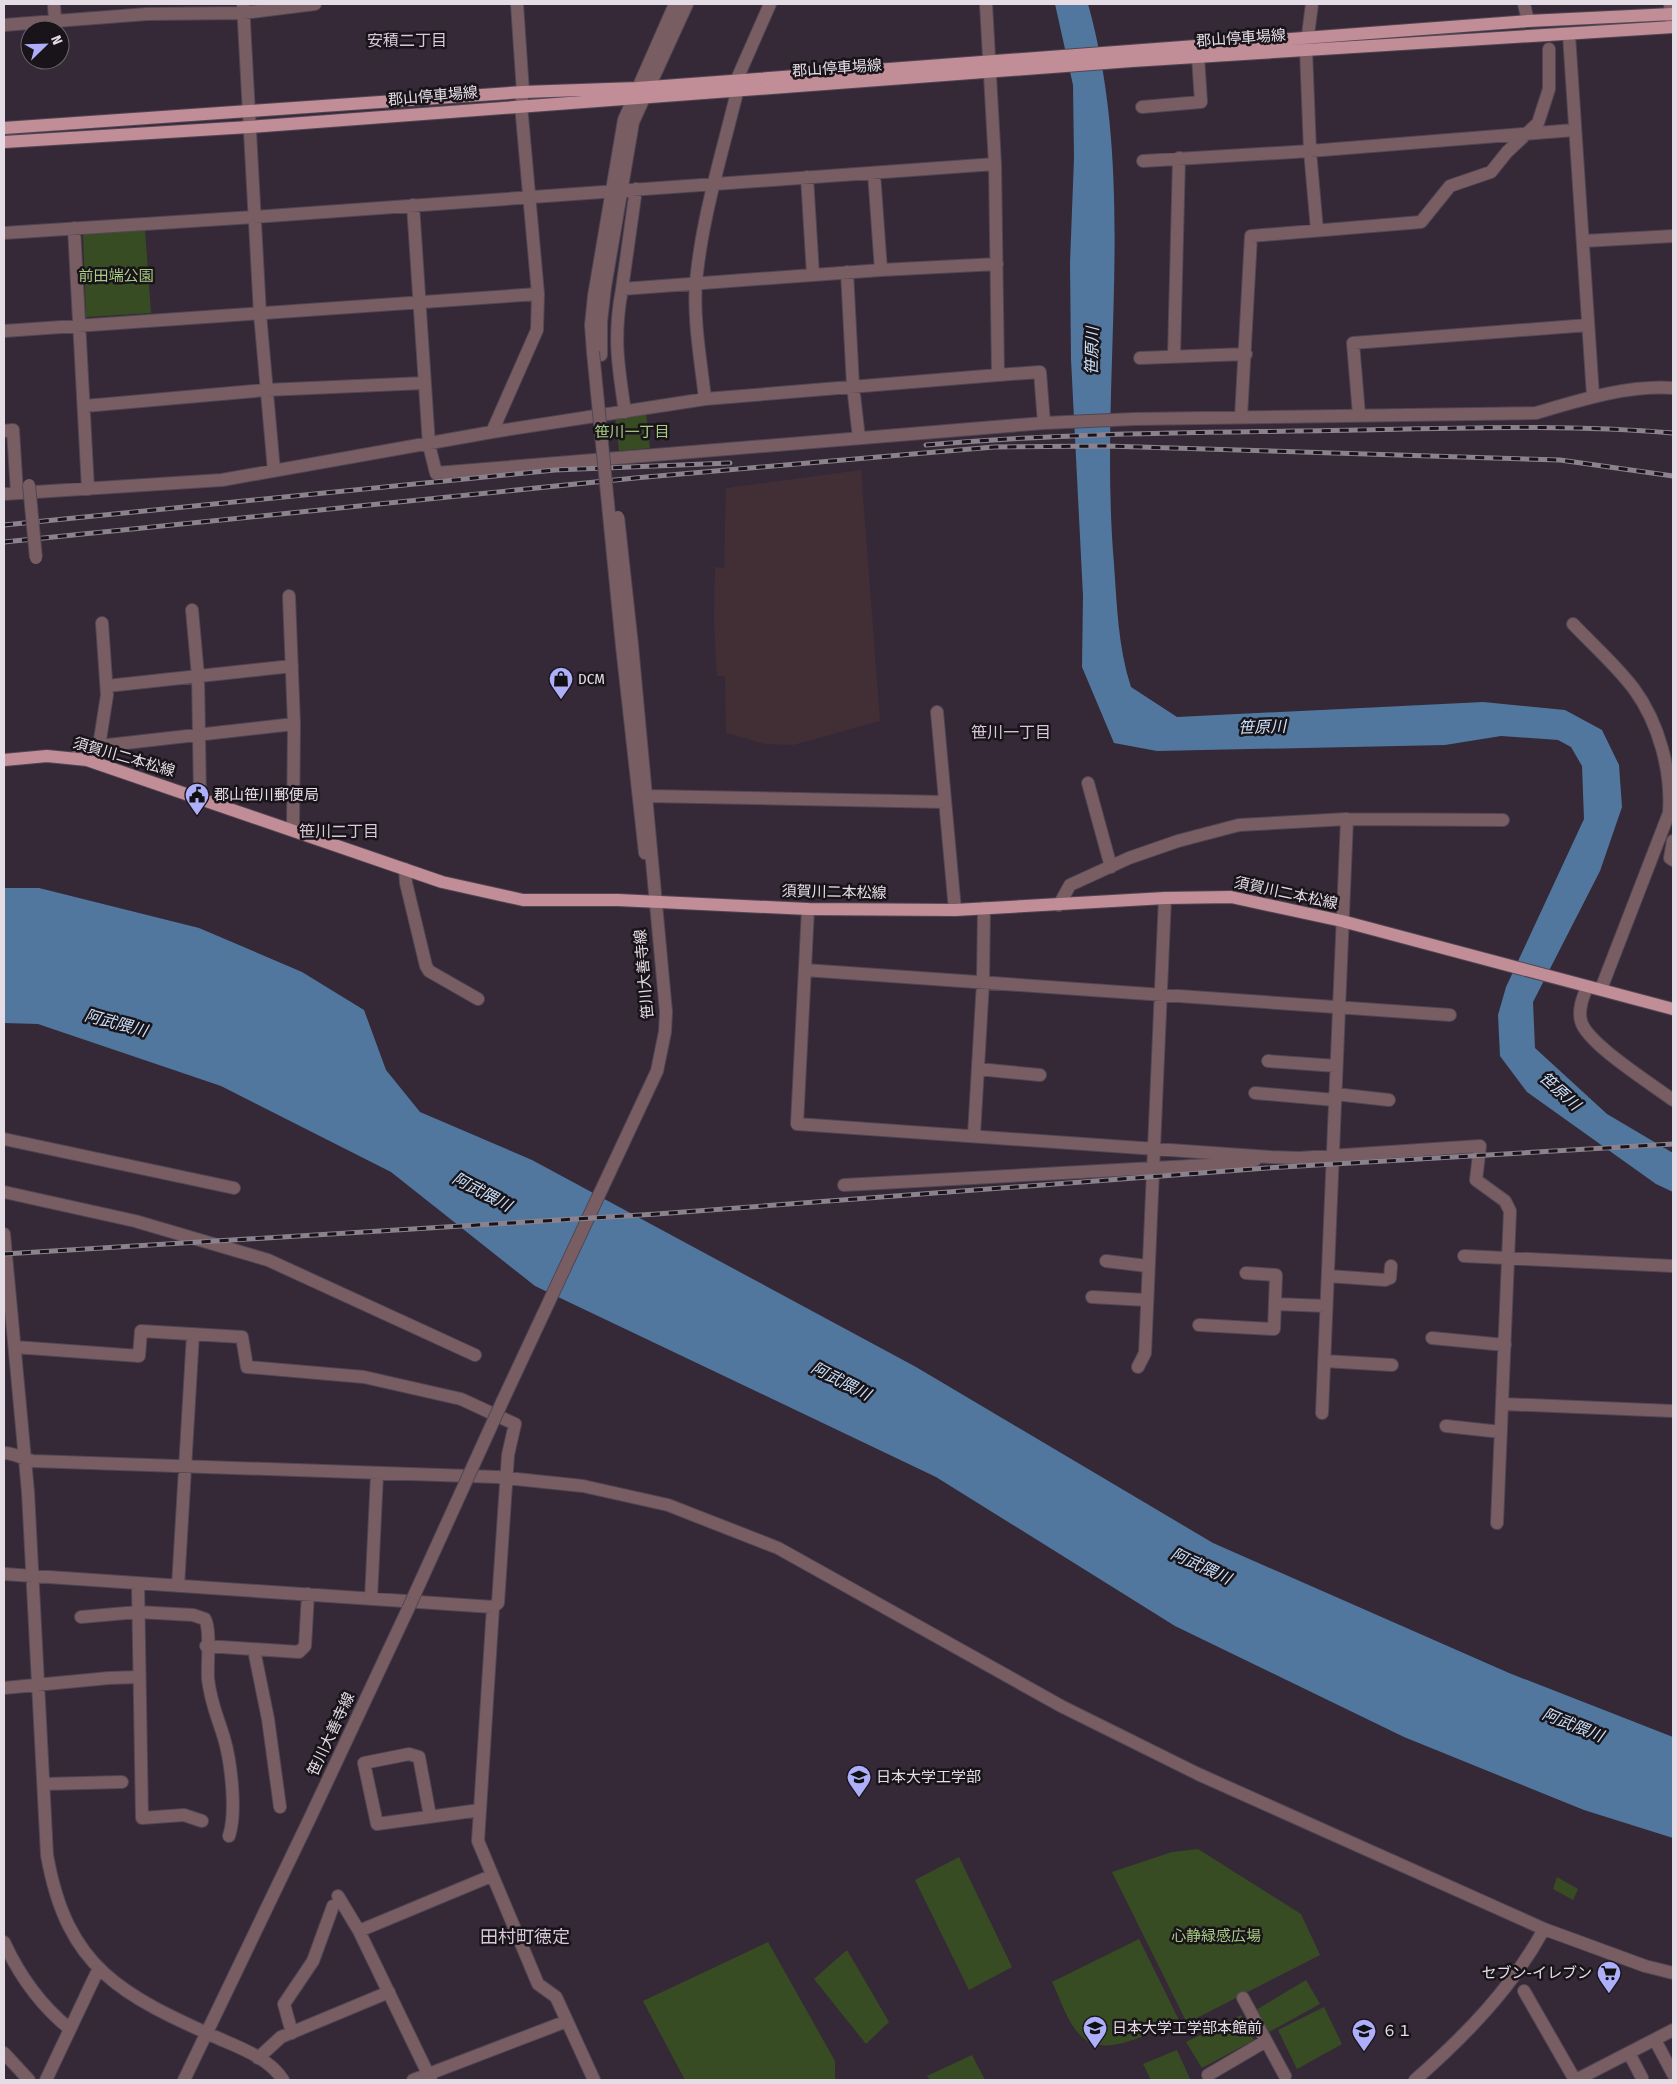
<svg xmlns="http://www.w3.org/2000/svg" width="1677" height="2084" font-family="'Fira Sans Condensed','Noto Sans JP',sans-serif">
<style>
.industrial{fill:#422f36}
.green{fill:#384c23}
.water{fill:#51779e}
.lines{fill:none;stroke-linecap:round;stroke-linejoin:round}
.minor-casing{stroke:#514653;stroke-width:14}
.major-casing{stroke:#514653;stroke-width:14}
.minor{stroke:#785e63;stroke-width:12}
.major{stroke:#c18d97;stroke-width:12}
.rail-casing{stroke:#8c828e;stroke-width:5}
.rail{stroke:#19141a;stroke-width:3;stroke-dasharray:9;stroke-linecap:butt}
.minor-bridge-casing{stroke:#514653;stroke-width:14;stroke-linecap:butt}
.minor-bridge{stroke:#785e63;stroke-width:12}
.labels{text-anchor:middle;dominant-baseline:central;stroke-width:5;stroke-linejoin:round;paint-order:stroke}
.street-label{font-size:15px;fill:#e5dde6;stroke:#19141a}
.park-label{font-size:15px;fill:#a7cc83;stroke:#19141a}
.poi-label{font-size:15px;fill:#e5dde6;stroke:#19141a;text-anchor:start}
.neighbourhood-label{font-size:16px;fill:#d8c8da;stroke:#19141a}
.water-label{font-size:16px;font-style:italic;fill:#cae1fa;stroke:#19141a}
.quarter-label{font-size:18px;fill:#d8c8da;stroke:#19141a}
</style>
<rect width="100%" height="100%" fill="#352937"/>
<path class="industrial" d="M861,470L880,721L793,745L766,744L726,733L725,676H717L714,621L715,567L724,568L726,488Z"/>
<path class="green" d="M145,230L151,313L86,317L83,233Z
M646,413L650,448L619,451L615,416Z
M1198,1849L1301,1914L1320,1955L1187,2023L1112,1872L1172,1852Z
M959,1857L1012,1967L969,1990L915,1880Z
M1557,1877L1578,1889L1573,1900L1553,1889Z
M1139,1939L1179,2020C1151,2031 1104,2062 1079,2034C1067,2021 1060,1998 1052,1982Z
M768,1942L835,2061V2080H685L643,2001Z
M847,1950L889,2022L866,2044L814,1979Z
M1306,1980L1320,2004L1269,2032L1256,2010Z
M1324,2007L1342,2044L1297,2069L1278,2030Z
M1241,2015L1254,2040L1202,2068L1186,2042Z
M1177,2050L1190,2079L1151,2080L1143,2064Z
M972,2055L985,2080H930L927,2076Z"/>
<path class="water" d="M1055,4H1088C1139,186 1098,378 1114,564C1117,606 1118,647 1131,687L1177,717L1483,702L1565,710L1602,730L1619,765L1622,807L1600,871L1533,1002L1535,1048L1607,1114L1673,1153V1192L1656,1184L1527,1092L1500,1056L1498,1015L1506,987L1584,819L1582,766L1571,747L1558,740L1501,736L1445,745L1157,751L1114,743L1082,667L1083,596L1071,359L1070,263L1074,158L1073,85Z
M4,888H39L199,928L302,972L364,1010L386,1070L420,1112L532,1160L916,1367L1213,1543L1509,1673L1673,1737V1838L1584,1810L1404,1737L1175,1626L936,1477L535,1286L391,1172L221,1086L38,1024L4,1023Z"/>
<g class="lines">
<defs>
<path id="minor" d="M54,4L55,22
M243,4L260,314L274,471
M986,4L995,164L998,375
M1312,4L1306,50L1310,151L1317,230
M1524,4L1528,21
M1670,4L1672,24
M4,25L147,14L243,13L315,4
M1569,35L1593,396
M737,79L770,4
M1142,107L1201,102L1198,57
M1143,161L1310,151L1574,130
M874,173L881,270
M807,177L813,275
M636,189L622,289L881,270L997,264
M413,205L429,445L436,473L1044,423L1134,419L1536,413C1580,400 1627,385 1673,388
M74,228L88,489
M4,233L254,217L995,164
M1584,241L1673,236
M847,272L853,386L859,438
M622,289C613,337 618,365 625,412
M4,331L538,294
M593,352L591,325L594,296L624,120L675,4
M601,355V322L605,287L633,122L687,4
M1174,356L1179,158
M1140,358L1246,354
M705,399C701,362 693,319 696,282C702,217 722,154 737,92
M85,406L266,390L424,383
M1359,415L1353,343L1588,325
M1241,417L1251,236L1421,222L1450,186L1491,172L1507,152L1538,123L1549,89V49
M4,431L13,430L17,493
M492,432L537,330L538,294L521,105L523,92L517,4
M4,494L222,480L492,432L705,399L998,375L1040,372L1044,423
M289,596L294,724L293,830
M192,610L198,676L200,797
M1573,624C1593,645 1617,666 1634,689C1659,723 1672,772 1669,813L1601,989
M622,646L645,853
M107,686L292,666
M937,712L955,910
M99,746L107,695L102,623
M76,757L83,749L99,746L294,724
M1088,783L1111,867
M647,796L945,802
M1673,841L1670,858L1673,860
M405,869L406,883L426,966L429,971L478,999
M1059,905L1070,885L1129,858L1178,841L1239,825L1347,819L1503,820
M808,909L797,1124L1270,1157L1299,1158L1480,1146L1476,1180L1505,1201L1510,1211L1497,1523
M805,970L1450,1015
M1587,987C1583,997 1578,1009 1581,1021C1586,1043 1653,1085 1673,1100
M1268,1061L1336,1066
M978,1069L1040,1075
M1255,1093L1335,1100
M1335,1094L1389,1100
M974,1135L983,982L984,908
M4,1139L234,1188
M844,1185L1246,1163L1255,1160
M4,1192L135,1221L268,1260L475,1355
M4,1234L28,1492L47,1855C67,1969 122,1995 220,2039C241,2048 270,2059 283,2080
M1464,1256L1673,1266
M1106,1261L1147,1266
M1328,1276L1385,1280L1390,1278L1391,1266
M1092,1297L1146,1300
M1275,1304L1326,1306
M1199,1325L1274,1329L1276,1275L1246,1273
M1432,1338L1505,1345
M15,1347L139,1356L141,1331L242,1337L247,1367L364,1377L461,1399L515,1424L508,1455L498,1603L493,1607L478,1841L538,1984L556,1997L567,2021L413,2080
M1324,1361L1392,1365
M1138,1367L1145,1353L1165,898
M503,1400L657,1071L665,1032L666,1012L632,645
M1503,1404L1673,1411
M1322,1413L1347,819
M1446,1426L1501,1432
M4,1453C15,1453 22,1459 33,1461L497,1477L583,1486L668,1505L778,1548L1061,1706L1198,1774L1544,1929L1645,1966L1673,1973
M4,1574L493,1607
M138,1585L142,1818L184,1815L202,1821
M178,1586L193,1334
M371,1599L377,1474
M81,1617L138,1612L193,1615L205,1619C211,1630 207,1663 208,1679C211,1704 217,1715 224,1738C231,1762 237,1812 229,1836
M206,1646L299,1652L305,1646L308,1594
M254,1650L268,1719L280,1807
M4,1688L109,1678L139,1677
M44,1784L122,1782
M430,1816L419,1757L409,1754L364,1763L377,1824L480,1810
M338,1896L359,1931L431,2080
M359,1931L491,1876
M4,1942C20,1977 40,2005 70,2029
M1524,1991L1575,2080
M1243,1998L1285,2076
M567,2021L594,2080
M292,2033L284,2004L313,1961L333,1906
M1655,2040L1673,2074
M4,2053L29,2080
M1629,2053L1642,2078
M258,2058L281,2037L389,1992
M1208,2075L1266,2041
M46,2080L98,1970
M184,2080L310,1818L408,1609
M1415,2080C1465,2036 1512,1988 1544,1929
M1576,2080L1673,2030"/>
<path id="major" d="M4,128L523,92L637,88L1528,21L1673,14
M4,142L249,127L1132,61L1673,27
M4,760L47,756L87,760L442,882L523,900H618L808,909L955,910L1165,898L1231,897L1342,921L1673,1009"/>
</defs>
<use href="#minor" class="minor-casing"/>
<use href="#major" class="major-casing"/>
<use href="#minor" class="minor"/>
<use href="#major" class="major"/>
<defs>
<path id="rail" d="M926,445C1069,432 1213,433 1356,430C1462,428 1568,424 1673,433
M4,525L555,470L730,463
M4,542L635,478L994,447L1106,446L1560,460L1673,476
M4,1254L657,1214L1267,1168L1673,1144"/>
</defs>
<use href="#rail" class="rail-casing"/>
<use href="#rail" class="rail"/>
<defs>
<path id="minor-bridge" d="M593,352L622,646
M29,485L36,558
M618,517L632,645
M408,1609L503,1400"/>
</defs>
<use href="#minor-bridge" class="minor-bridge-casing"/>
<use href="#minor-bridge" class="minor-bridge"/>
</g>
<defs>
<symbol id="shop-pin" viewBox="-11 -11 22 30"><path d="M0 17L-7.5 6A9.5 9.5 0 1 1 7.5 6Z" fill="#adaffb" stroke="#19141a"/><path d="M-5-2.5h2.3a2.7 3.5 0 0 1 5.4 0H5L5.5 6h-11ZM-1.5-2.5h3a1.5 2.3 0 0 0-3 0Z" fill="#111"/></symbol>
<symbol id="civic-pin" viewBox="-11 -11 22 30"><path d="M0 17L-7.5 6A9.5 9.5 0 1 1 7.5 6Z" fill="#adaffb" stroke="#19141a"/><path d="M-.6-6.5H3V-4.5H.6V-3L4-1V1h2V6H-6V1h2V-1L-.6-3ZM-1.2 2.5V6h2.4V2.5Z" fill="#111"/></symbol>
<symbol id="university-pin" viewBox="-11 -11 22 30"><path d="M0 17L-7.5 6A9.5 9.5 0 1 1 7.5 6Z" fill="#adaffb" stroke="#19141a"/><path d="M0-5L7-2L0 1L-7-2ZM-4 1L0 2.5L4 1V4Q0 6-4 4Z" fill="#111"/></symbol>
<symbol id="supermarket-pin" viewBox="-11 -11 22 30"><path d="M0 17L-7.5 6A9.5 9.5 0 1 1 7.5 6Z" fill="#adaffb" stroke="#19141a"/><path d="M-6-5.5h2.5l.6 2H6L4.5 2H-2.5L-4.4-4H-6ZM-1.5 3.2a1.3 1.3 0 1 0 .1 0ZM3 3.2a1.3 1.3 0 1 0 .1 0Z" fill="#111"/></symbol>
<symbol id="school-pin" viewBox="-11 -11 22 30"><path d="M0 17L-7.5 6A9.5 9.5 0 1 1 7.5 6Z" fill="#adaffb" stroke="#19141a"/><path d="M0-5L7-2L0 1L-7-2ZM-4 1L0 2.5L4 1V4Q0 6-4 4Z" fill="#111"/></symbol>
</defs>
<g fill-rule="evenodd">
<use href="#shop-pin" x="547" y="665" width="28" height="38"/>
<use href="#civic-pin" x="183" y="781" width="28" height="38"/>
<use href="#university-pin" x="845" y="1763" width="28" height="38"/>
<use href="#supermarket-pin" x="1595" y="1959" width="28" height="38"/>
<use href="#school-pin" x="1081" y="2014" width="28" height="38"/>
<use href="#university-pin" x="1350" y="2017" width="28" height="38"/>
</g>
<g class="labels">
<g class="street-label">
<text transform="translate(1241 38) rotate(-4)">郡山停車場線</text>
<text transform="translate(837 68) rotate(-4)">郡山停車場線</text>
<text transform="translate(433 96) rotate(-5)">郡山停車場線</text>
<text transform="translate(124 757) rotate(16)">須賀川二本松線</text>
<text transform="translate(834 892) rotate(1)">須賀川二本松線</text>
<text transform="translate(1286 893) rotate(12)">須賀川二本松線</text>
<text transform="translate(644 974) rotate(-95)">笹川大善寺線</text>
<text transform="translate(331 1734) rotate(-65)">笹川大善寺線</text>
</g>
<g class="park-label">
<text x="116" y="276">前田端公園</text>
<text x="632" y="432">笹川一丁目</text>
<text x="1216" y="1936">心静緑感広場</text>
</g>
<g class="poi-label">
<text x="578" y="679">DCM</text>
<text x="214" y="795">郡山笹川郵便局</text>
<text x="876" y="1777">日本大学工学部</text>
<text x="1592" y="1973" text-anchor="end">セブン-イレブン</text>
<text x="1112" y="2028">日本大学工学部本館前</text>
<text x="1382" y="2031">６１</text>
</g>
<g class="neighbourhood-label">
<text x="407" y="40">安積二丁目</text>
<text x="1011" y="732">笹川一丁目</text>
<text x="339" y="831">笹川二丁目</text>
</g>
<g class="water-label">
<text transform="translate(1092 351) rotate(-89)">笹原川</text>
<text transform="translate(1262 727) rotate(-2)">笹原川</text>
<text transform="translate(116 1023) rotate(15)">阿武隈川</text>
<text transform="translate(1560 1091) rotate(42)">笹原川</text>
<text transform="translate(482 1192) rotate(28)">阿武隈川</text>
<text transform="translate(841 1381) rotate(27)">阿武隈川</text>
<text transform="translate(1201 1566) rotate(25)">阿武隈川</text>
<text transform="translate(1573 1725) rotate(22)">阿武隈川</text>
</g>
<g class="quarter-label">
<text x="525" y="1937">田村町徳定</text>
</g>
</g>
<rect width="1677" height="2084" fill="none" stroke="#e5dde6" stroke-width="10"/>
<g transform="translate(45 45) rotate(67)"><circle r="24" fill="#19141a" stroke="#6b646c"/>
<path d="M0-4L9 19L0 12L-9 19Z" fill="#adaffb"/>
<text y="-8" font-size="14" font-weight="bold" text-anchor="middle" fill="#e5dde6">N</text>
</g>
</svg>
